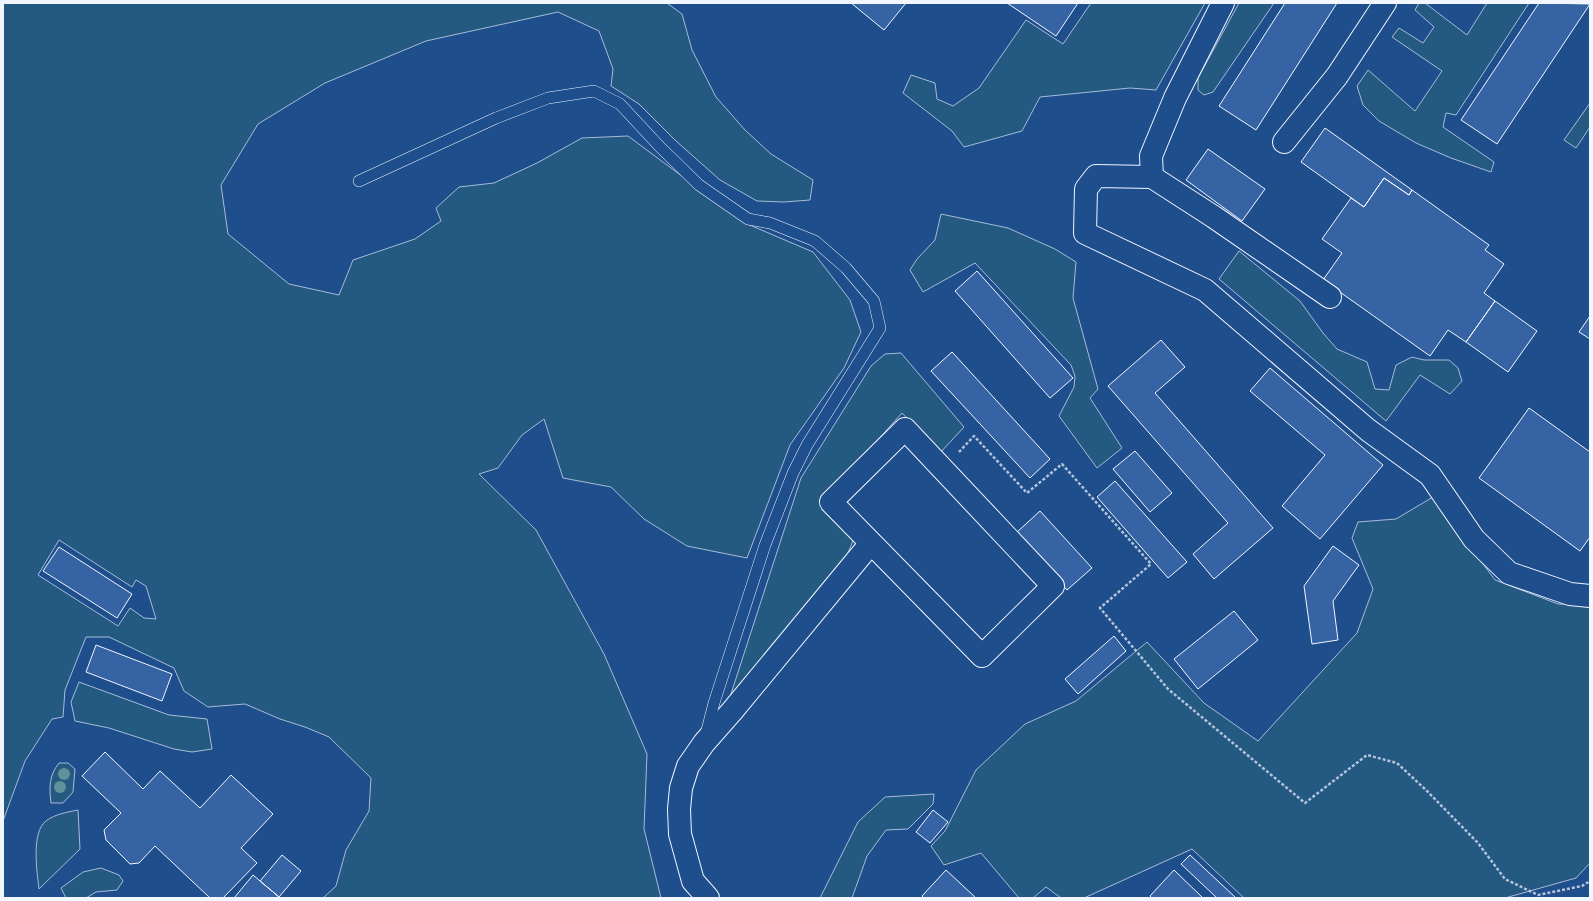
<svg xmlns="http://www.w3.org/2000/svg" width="1593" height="901" font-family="'Asap Condensed',sans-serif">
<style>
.green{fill:#245a82;stroke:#a8bbd7;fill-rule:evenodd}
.building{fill:#3563a3;stroke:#f2f6ff}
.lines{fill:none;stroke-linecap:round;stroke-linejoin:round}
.lane-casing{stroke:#f2f6ff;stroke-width:12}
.street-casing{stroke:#f2f6ff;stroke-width:24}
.path{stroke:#b3c4dc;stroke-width:2.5;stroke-dasharray:3 2;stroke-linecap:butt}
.lane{stroke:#1f4e8c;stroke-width:11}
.street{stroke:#1f4e8c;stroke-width:22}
.tree{fill:#61919a}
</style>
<rect width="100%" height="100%" fill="#1f4e8c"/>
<path class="green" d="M3,3H667L682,14L692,50L716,97L745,130L771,154L813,180L810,200L784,202L757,201L720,180L676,141L639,104L611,86L613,69L599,31L558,12L426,41L325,83L258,124L221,185L228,234L289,284L339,295L353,260L415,239L441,221L436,208L459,187L494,183L537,163L582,138L628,136L745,223L813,252L850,300L861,332L844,368L790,445L747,558L687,546L644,519L611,487L563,478L544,419L522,435L498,468L479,474L536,530L604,654L647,754L644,829L661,898H323L336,886L346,850L369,811L371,778L329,737L305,727L280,719L245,704L208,707L184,691L174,668L109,637H86L65,690L63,717L52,719L25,761L3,821ZM59,540L132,587L136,580L146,586L156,619L144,618L130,608L118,626L38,575Z
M1091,3H1205L1156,90L1130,88L1040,97L1022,131L964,147L952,131L903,93L911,75L935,83L937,99L953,106L979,88L1026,20L1063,44Z
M1239,3H1274L1213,92L1204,95L1198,90V78Z
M1419,3H1425L1467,35L1487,3H1529L1456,115L1446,113L1443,127L1494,162L1491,172L1451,158L1416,143L1379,121L1363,105L1357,86L1368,70L1415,111L1442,71L1392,37L1399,28L1423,43L1434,27L1415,10Z
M1590,103V127L1576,148L1564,140Z
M941,214L1008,228L1055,249L1076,262L1073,298L1098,389L1090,398L1122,448L1097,468L1059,416L1074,387L1075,376L1071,365L975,263L923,292L910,270L917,259L935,240Z
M1239,251L1300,301L1323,333L1337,349L1367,362L1375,389L1389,390L1396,365L1412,357L1424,360H1449L1458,368L1462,381L1450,394L1420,375L1386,421L1219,279Z
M901,353L964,427L940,453L902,413L823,501L854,538L848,553L729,700L801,478L871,366L885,354Z
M1433,497L1495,580L1558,604L1590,605V863L1576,878L1505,898H1244L1192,849L1084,898H1061L1046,887L1033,898H1019L981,853L944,865L931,846L945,831L976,770L1025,724L1076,701L1147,642L1204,703L1258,741L1357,633L1373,589L1352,538L1358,522L1396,519Z
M79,682L169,715L207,719L212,749L192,752L174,749L109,728L75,721L71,702Z
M59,763H68L75,769L73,792L63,803H51C49,788 49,775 59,763Z
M934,794L933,804L908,829L886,830L867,856L852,898H820L858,822L885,797Z
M78,810L80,849L39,889C37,872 31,832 46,821C55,814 68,812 78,810Z
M101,868L119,875L123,881L117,890L96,892L86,898H66L61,888L83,872Z"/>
<path class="building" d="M851,3H906L884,30Z
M1007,3H1078L1056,36Z
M1285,3H1337L1256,130L1219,106Z
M1539,3L1590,4L1497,144L1461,120Z
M1325,128L1412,190L1409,195L1384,178L1364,207L1301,162Z
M1208,149L1265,189L1242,221L1186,180Z
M1384,178L1409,195L1412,190L1489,245L1485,250L1504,264L1484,293L1495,301L1466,342L1448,330L1430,356L1323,280L1342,253L1322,239L1351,198L1364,207Z
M977,271L1073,378L1050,398L955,291Z
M1495,301L1537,331L1508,372L1466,342Z
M1590,316V339L1579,332Z
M1161,340L1185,367L1155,393L1273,528L1214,579L1193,554L1228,523L1108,386Z
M952,352L1050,459L1030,478L931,371Z
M1270,368L1383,465L1320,539L1282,506L1325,455L1250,391Z
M1529,408L1590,452V537L1580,551L1479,478Z
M1135,451L1172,493L1150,512L1113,469Z
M1115,481L1187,562L1168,578L1097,497Z
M1040,511L1092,568L1067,590L1016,533Z
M1333,546L1359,565L1333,601L1338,640L1312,644L1304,586Z
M59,547L132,594L117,618L43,571Z
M1234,611L1258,640L1198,689L1174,659Z
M1114,636L1126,651L1078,694L1065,679Z
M96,645L172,674L162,701L86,672Z
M105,752L143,789L160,771L200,808L231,775L273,814L241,848L257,863L223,898H210L155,846L139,863L130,864L106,840L104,830L121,813L82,776Z
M933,810L948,822L930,843L916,832Z
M282,855L301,871L279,897L260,881Z
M1190,855L1235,897L1234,898H1217L1181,864Z
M946,870L976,898H924L922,896Z
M1174,870L1203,898H1152L1150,896Z
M253,875L279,897L278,898H234Z"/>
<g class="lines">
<defs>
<path id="lane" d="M359,181L496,118L548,98L594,91L620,104L660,147L699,185L748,219L770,223L815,241L846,268L874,301L880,328L807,445L793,473L765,545L714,703L706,734"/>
<path id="street" d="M1223,3L1175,98L1151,156L1152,177L1096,176L1086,189L1085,233L1205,290L1368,430L1430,475L1474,539L1509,573L1570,594L1590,596
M1284,142L1337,76L1385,3
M1152,177L1214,217L1330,297
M905,429L1053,586L982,656L831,502Z
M708,898L693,881L680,834L679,809L681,788L688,766L704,743L733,710L871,543"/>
</defs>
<use href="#lane" class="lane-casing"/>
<use href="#street" class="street-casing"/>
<path class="path" d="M959,452L974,436L1027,493L1062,464L1151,564L1100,608L1168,689L1305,803L1367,755L1397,763L1427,791L1478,843L1505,879L1538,895L1582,886L1590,881"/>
<use href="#lane" class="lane"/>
<use href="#street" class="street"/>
</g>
<g class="tree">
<circle cx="64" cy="774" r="6"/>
<circle cx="60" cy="787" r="6"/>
</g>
<rect width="1593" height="901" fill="none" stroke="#f2f6ff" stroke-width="8"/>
</svg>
